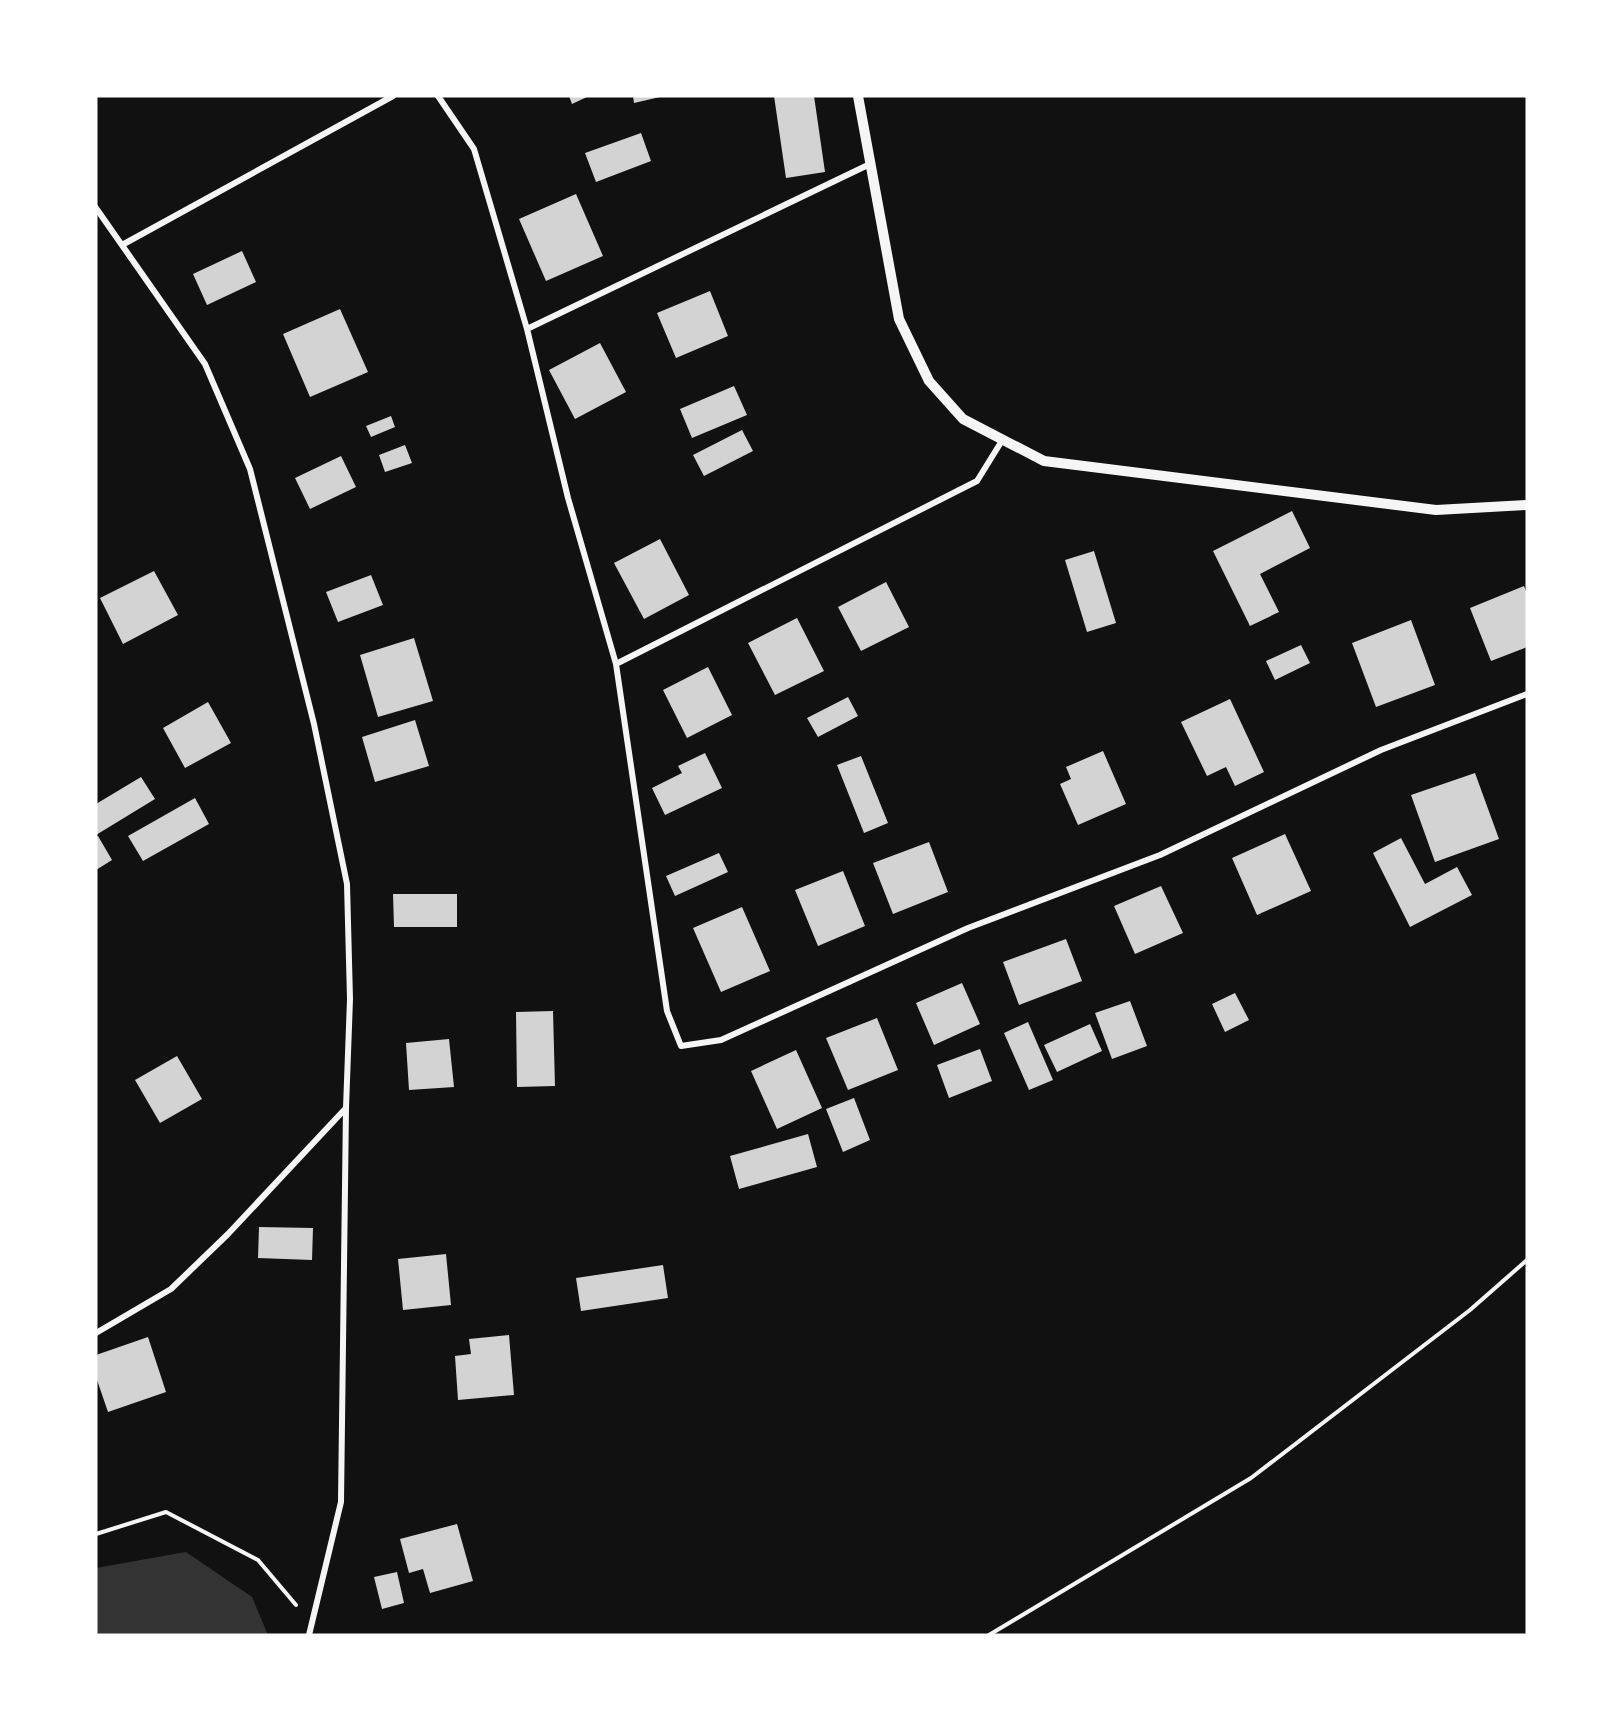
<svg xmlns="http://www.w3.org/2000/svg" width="1623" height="1731" font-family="'Work Sans',sans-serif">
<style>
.water{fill:#333}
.building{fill:#d3d3d3}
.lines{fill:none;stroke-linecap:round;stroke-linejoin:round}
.path{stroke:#f5f5f5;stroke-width:4}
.minor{stroke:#f5f5f5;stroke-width:6}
.tertiary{stroke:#f5f5f5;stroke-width:10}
</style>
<rect width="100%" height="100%" fill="#111"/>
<path class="water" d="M186,1552L252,1597L268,1635H96V1568Z"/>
<path class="building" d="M569,96H589L572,104Z
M633,96H659L660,97L634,103Z
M774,96H814L825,172L786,178Z
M641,133L651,161L596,182L585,153Z
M576,194L603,256L546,281L519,219Z
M242,251L256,282L207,305L193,274Z
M710,291L728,336L676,358L657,313Z
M340,309L368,372L310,397L283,334Z
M600,343L626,392L575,419L549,370Z
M734,386L747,415L692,438L680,409Z
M391,416L395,427L371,437L366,426Z
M742,430L753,451L704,476L693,455Z
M405,445L412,463L385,472L379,455Z
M341,456L356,487L310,509L295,478Z
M1292,511L1310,548L1260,574L1279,612L1250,626L1213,551Z
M660,539L689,595L644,619L614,563Z
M1094,551L1116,623L1087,632L1065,560Z
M154,571L178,615L123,644L100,598Z
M371,575L383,605L338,622L326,592Z
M886,582L909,627L861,651L838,607Z
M1524,586L1527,594V647L1491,661L1470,608Z
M797,618L824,671L775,695L748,643Z
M1411,620L1435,685L1376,707L1352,643Z
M414,638L433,701L378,717L360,655Z
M1301,645L1310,663L1275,680L1266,661Z
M708,667L732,715L687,738L663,690Z
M848,697L858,716L818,737L807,718Z
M1230,699L1264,772L1235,786L1226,767L1207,776L1181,722Z
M208,702L231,743L185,768L163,728Z
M415,720L429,766L375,782L362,737Z
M1103,751L1126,804L1078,825L1060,784L1071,779L1066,767Z
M705,753L722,788L665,815L652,788L682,773L678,766Z
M861,756L888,823L864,833L837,765Z
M1475,773L1499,839L1435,862L1411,795Z
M141,777L155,799L96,835V804Z
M195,798L209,824L143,861L128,836Z
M1285,834L1311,891L1257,915L1232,858Z
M98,836L112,860L96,870V837Z
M1401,838L1425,884L1457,867L1472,895L1410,927L1373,853Z
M929,842L948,892L893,914L873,863Z
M719,853L728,872L675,896L666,876Z
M843,871L865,926L818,946L795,890Z
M1161,886L1183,933L1135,954L1114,906Z
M393,894H457V927H394Z
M742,907L770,971L721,992L693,928Z
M1066,939L1082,981L1019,1005L1003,962Z
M962,983L980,1024L934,1045L916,1003Z
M1235,993L1249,1020L1225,1032L1212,1004Z
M1130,1001L1147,1046L1112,1059L1095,1013Z
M553,1011L555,1086L517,1087L516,1012Z
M877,1018L898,1070L848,1090L826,1038Z
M1028,1022L1053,1080L1029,1090L1004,1033Z
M1090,1024L1102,1051L1057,1072L1044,1045Z
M449,1039L454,1087L409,1090L406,1043Z
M980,1049L992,1081L949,1098L937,1065Z
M796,1050L822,1108L777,1129L751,1071Z
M177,1056L202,1099L160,1123L135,1080Z
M854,1098L870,1140L843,1152L826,1109Z
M808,1134L817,1167L739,1189L730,1156Z
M259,1227L313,1228L312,1260L258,1258Z
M446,1254L451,1305L403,1310L398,1259Z
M663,1265L668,1298L581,1311L576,1278Z
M509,1335L514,1395L458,1400L455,1356L471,1354L469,1339Z
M148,1337L166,1392L108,1412L96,1377V1355Z
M457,1524L473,1581L430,1593L423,1569L409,1573L400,1539Z
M397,1572L404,1603L382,1609L374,1577Z"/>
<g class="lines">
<path class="path" d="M96,1534L166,1512L258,1560L296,1605
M989,1635L1251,1478L1470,1310L1527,1260"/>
<path class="minor" d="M438,96L474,149L527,329L568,498L616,664L667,1011L681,1046L721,1040L968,928L1160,855L1381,750L1527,694
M96,208L205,364L250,469L314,724L347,884L350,999L346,1108L341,1502L309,1635
M122,245L393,96
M527,329L870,164
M616,664L977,481L1003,439
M96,1333L171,1289L228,1234L346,1108"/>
<path class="tertiary" d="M858,96L899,319L929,381L963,419L1044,461L1436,510L1527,505"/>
</g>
<rect width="1623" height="1731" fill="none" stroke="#ffffff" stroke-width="195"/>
</svg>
